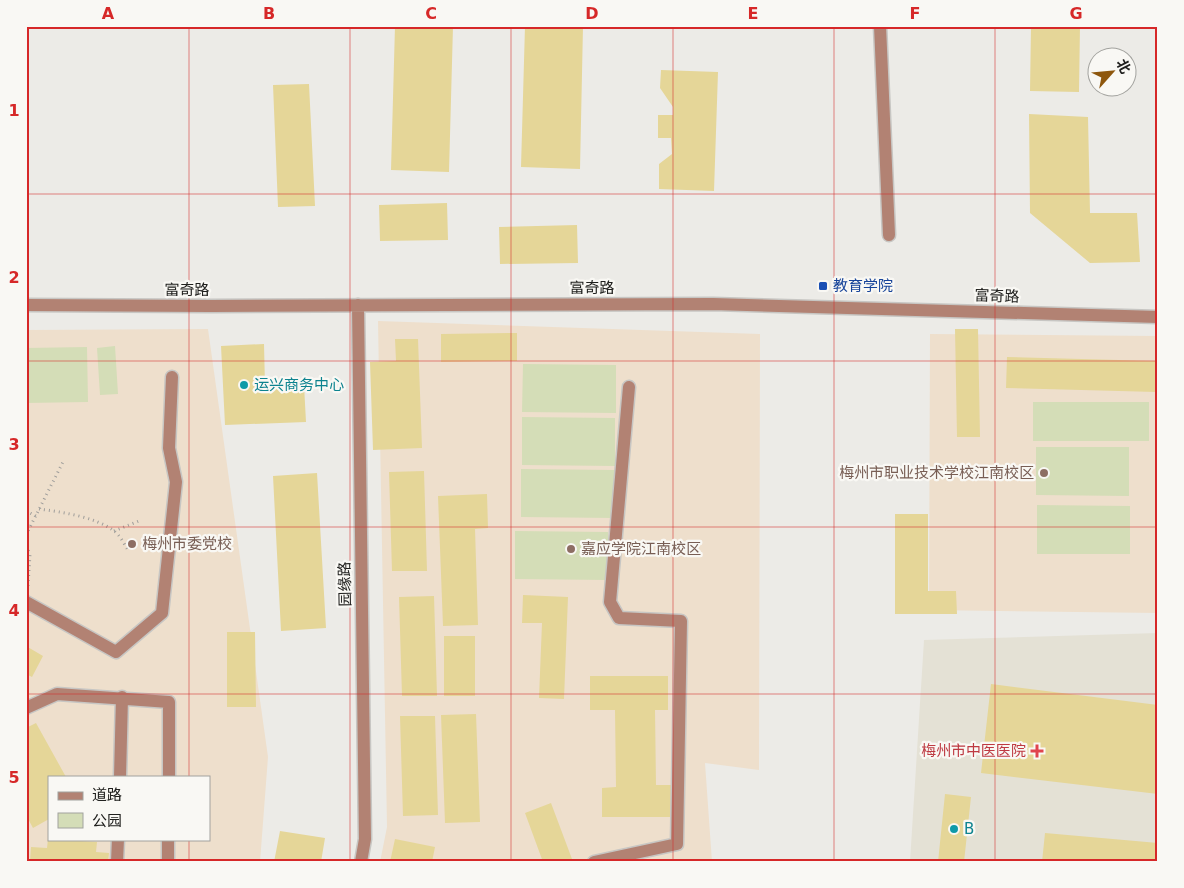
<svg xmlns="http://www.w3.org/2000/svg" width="1184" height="888" font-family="'DejaVu Sans','Noto Sans SC',sans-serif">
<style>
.built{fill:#e4e1d5}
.education{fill:#eedfcc;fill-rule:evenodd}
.green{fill:#d4ddb7}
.building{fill:#e5d698}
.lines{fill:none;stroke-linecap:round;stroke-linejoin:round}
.service-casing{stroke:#c7c6c3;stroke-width:15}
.minor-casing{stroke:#c7c6c3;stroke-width:15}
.tertiary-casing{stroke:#c7c6c3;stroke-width:15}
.path{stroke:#9f9e9b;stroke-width:3;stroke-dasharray:1 4;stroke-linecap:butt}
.service{stroke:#b28273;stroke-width:12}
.minor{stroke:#b28273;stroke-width:12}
.tertiary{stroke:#b28273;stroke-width:12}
.grid{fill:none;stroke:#d62828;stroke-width:1;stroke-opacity:0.55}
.transit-dot{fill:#1a4fb4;stroke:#f9f8f4;stroke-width:2}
.culture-dot{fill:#0f9aa8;stroke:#f9f8f4;stroke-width:2}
.education-dot{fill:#8d6e63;stroke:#f9f8f4;stroke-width:2}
.health-dot{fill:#e0444e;stroke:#f9f8f4;stroke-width:2}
.labels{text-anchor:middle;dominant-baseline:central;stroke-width:4.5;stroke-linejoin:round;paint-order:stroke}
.transit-label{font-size:15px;fill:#164399;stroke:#f9f8f4;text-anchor:start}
.street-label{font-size:15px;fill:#20201e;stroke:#f9f8f4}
.culture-label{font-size:15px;fill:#0d838f;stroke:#f9f8f4;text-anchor:start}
.education-label{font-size:15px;fill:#785e54;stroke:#f9f8f4;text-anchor:start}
.health-label{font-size:15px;fill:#be3a42;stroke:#f9f8f4;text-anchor:end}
.neatline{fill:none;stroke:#d62828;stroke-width:2}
.grid-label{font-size:16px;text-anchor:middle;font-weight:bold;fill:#d62828}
</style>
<rect width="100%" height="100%" fill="#ecebe7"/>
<path class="built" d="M1158,633V862H910L924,640Z"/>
<path class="education" d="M378,321L760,334L759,770L705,763L712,862H380L387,827Z
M208,329L268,757L260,862H26V330ZM49,777H209V839H49Z
M930,334L1158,336V613L929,610Z"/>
<path class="green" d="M115,346L118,394L100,395L97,348Z
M87,347L88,402L26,403V348Z
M523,364L616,365V413L522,412Z
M1033,402H1149V441H1033Z
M522,417L615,418V466L522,465Z
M1036,447H1129V496L1036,495Z
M521,469L615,470L614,518L521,517Z
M1037,505L1130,506V554H1037Z
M515,531L608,532V580L515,579Z"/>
<path class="building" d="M395,26H453L449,172L391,170Z
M525,26H583L580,169L521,167Z
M1031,26H1080L1079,92L1030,91Z
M661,70L718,72L714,191L659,189V164L672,154L671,138H658V115H673V107L660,88Z
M309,84L315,206L278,207L273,85Z
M1029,114L1088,117L1090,213H1137L1140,262L1090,263L1030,213Z
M447,203L448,240L380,241L379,205Z
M577,225L578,263L500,264L499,227Z
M955,329H978L980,437H957Z
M517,333V361L441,362V334Z
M395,339H418L422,448L373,450L370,362L396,361Z
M264,344L265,386L304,385L306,422L225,425L221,346Z
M1007,357L1156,361V392L1006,388Z
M424,471L427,571H392L389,472Z
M317,473L326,628L281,631L273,476Z
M487,494L488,528L475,529L478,625L443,626L438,496Z
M895,514H928V591H956L957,614H895Z
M523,595L568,597L564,699L539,698L542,623H522Z
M434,596L437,696H402L399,597Z
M227,632H255L256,707H227Z
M444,636H475V696H444Z
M26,646L43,656L32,677L26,674Z
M590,676H668V710H655L656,785H677V817H602V788L616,787L615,710H590Z
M991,684L1158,705V794L981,773Z
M476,714L480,822L445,823L441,715Z
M400,716H435L438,815L403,816Z
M36,723L66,777H49V819L33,828L26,815V728Z
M945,794L971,797L964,862H938Z
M551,803L572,859L565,862H543L525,813Z
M280,831L325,838L321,862H274Z
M1045,833L1158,843V862H1042Z
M48,839L97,842L96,852L109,853L108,862H30L31,847L47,848Z
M395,839L435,847L432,862H390Z"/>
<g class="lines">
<defs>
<path id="service" d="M26,602L116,652L162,613L176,482L169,448L172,377
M26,708L57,694L169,702V777
M120,777L122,697
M117,862L118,839
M168,862V839
M594,862L677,844L681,621L619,618L610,602L629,387"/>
<path id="minor" d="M880,26L889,235"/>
<path id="tertiary" d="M26,305L211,306L713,304L1158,317
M358,305L365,839L361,862"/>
</defs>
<use href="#service" class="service-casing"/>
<use href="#minor" class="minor-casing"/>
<use href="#tertiary" class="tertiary-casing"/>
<path class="path" d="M39,509C62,512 96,517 114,531C120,535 124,544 128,550
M26,511L36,516
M114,531L139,521
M26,535L64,460
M26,546L30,554L28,586"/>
<use href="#service" class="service"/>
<use href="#minor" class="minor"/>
<use href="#tertiary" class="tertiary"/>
</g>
<path class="grid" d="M189,26V777M350,26V862M511,26V862M673,26V862M834,26V862M995,26V862M26,194H1158M26,361H1158M26,527H1158M26,694H1158M189,839V862"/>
<rect class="transit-dot" x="818" y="281" width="10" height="10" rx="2.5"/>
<g class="culture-dot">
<circle cx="244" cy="385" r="5"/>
<circle cx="954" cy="829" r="5"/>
</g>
<g class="education-dot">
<circle cx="1044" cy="473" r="5"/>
<circle cx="132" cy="544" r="5"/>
<circle cx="571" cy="549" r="5"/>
</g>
<path class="health-dot" d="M1034.5 743.5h5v5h5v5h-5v5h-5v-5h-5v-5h5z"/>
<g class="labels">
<g class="transit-label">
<text x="833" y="286">教育学院</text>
</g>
<g class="street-label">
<text x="592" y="288">富奇路</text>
<text x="187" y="290">富奇路</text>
<text transform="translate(997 296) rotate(2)">富奇路</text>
<text transform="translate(345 584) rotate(-91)">园缘路</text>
</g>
<g class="culture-label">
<text x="254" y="385">运兴商务中心</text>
<text x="964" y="829">B</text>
</g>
<g class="education-label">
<text x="1034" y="473" text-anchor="end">梅州市职业技术学校江南校区</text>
<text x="142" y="544">梅州市委党校</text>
<text x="581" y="549">嘉应学院江南校区</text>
</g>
<g class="health-label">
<text x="1026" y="751">梅州市中医医院</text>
</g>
</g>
<rect width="1184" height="888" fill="none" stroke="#f9f8f4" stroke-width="55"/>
<rect x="48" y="776" width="162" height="65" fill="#f9f8f4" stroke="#a2a29e"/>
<rect x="58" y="792" width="25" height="8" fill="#b28273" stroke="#a2a29e"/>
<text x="92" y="800" font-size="15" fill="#20201e">道路</text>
<rect x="58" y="813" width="25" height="15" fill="#d4ddb7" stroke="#a2a29e"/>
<text x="92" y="826" font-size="15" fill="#20201e">公园</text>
<g transform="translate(1112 72) rotate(63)"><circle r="24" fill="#f9f8f4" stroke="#a2a29e"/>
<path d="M0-4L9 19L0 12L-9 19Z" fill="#8e570d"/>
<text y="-8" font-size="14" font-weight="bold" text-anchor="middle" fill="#20201e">北</text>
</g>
<rect x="28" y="28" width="1128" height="832" class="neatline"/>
<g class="grid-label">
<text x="108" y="19">A</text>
<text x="269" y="19">B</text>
<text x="431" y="19">C</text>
<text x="592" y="19">D</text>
<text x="753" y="19">E</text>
<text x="915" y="19">F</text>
<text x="1076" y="19">G</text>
<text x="14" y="116">1</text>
<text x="14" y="283">2</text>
<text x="14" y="450">3</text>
<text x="14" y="616">4</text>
<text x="14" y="783">5</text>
</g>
</svg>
